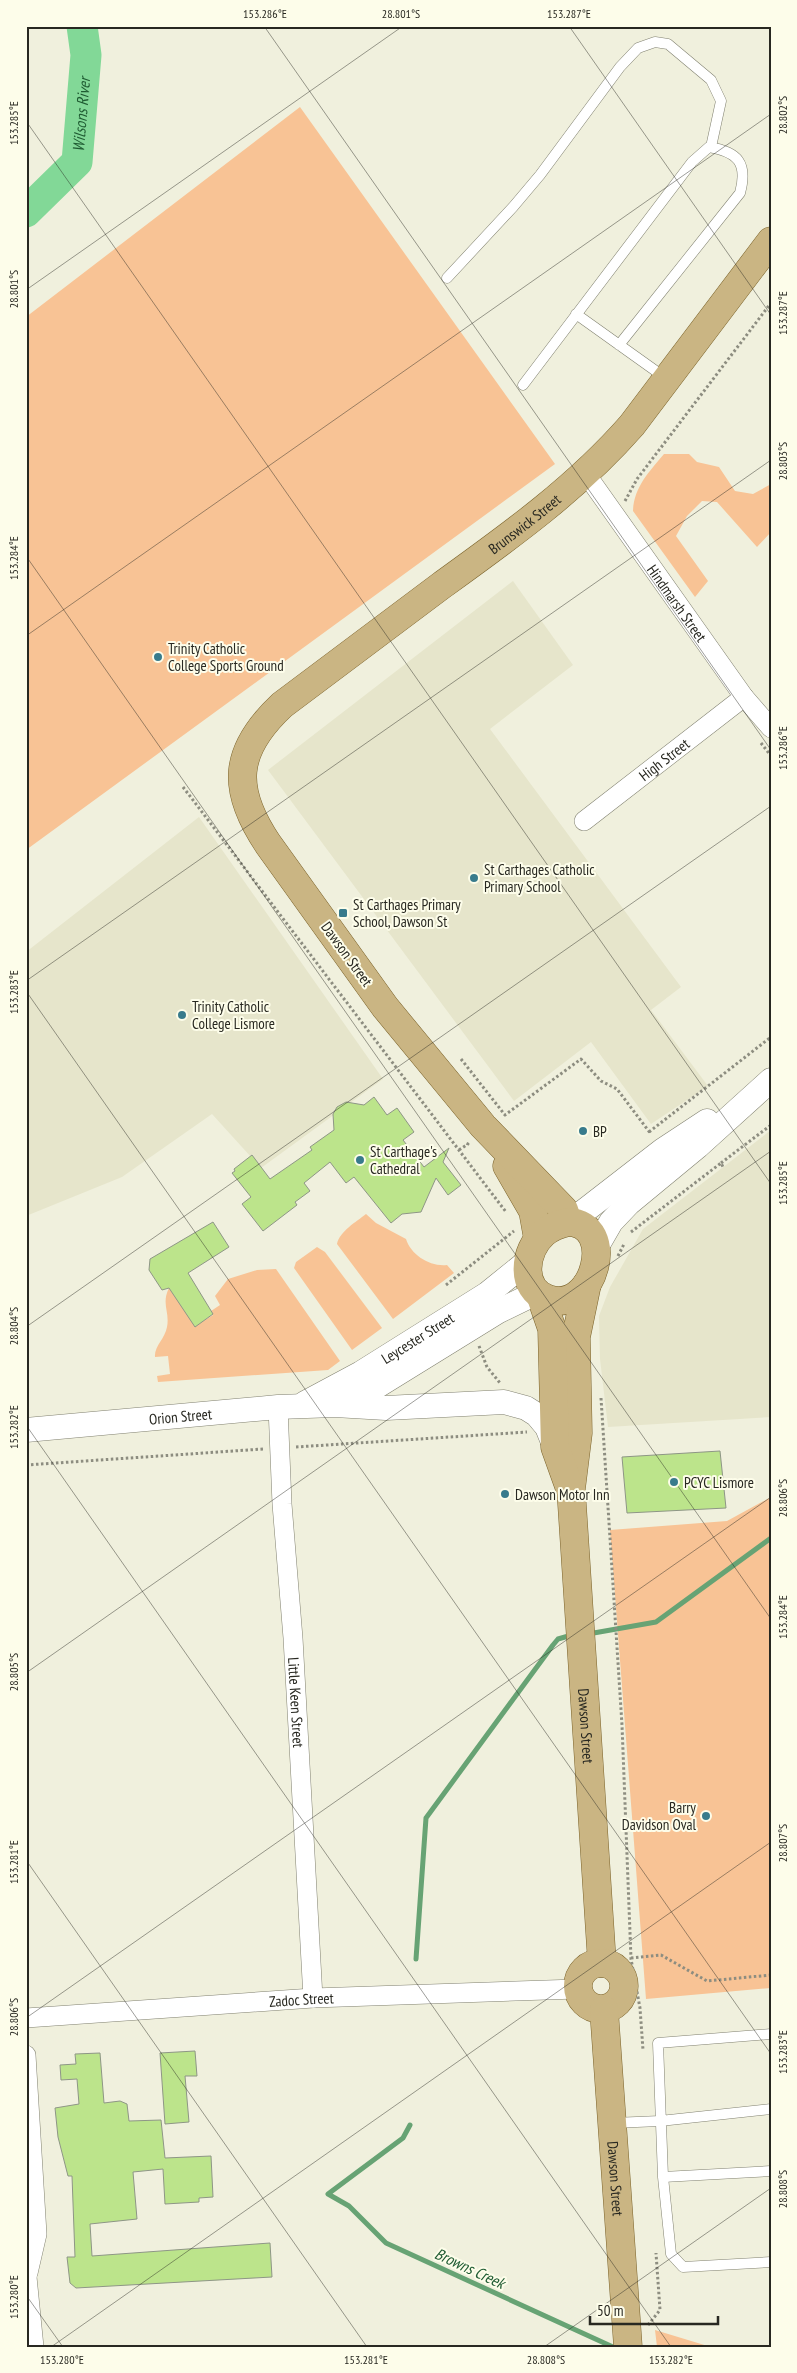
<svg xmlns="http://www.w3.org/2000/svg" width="797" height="2373" font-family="'PT Sans Narrow',sans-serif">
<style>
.built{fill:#e6e5cb}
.green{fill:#f8c395}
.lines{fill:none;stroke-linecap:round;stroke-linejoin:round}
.stream{stroke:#67a374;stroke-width:5}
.river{stroke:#82d897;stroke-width:31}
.building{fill:#bce48b;stroke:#8e9686}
.service-casing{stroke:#818170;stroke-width:11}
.minor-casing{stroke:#818170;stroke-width:20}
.tertiary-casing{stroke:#818170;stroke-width:25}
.primary-casing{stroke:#7b632b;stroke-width:29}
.path{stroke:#8d8d80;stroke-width:3;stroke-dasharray:2.5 2.5;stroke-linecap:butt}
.service{stroke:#fff;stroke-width:10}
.minor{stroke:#fff;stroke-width:19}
.tertiary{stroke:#fff;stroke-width:24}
.primary{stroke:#cab583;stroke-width:28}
.ticks{fill:none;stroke:#282821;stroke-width:1;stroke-opacity:0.45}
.poi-dot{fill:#387b8c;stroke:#fdfdea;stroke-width:2}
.labels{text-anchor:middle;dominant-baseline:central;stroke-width:4;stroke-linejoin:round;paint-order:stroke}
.street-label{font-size:15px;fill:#282821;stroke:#fdfdea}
.poi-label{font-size:15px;fill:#282821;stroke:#fdfdea;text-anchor:start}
.water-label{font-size:16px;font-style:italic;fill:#1f5b32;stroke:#fdfdea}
.neatline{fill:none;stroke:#282821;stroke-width:2}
.ticks-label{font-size:12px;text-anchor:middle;fill:#282821}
</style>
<rect width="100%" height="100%" fill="#f0f0dd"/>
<path class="built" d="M513,581L573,665L490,729L681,987L651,1010L708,1086L651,1124L591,1042L514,1101L268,770Z
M199,817L383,1079L261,1168L212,1114L122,1177L26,1216V952Z
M771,1130V1417L608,1427L600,1359L599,1316L610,1287L643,1229Z"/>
<path class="green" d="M300,107L555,464L26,850V317Z
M664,454H689L697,462L719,467L735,491L753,494L771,484V532L757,547L717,502L702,501L687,516L676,536L708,581L695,597L633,511C634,487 649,472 664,454Z
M366,1214L376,1223L406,1239C411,1255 430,1267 447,1265L454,1273L393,1319L337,1244C340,1231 356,1222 366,1214Z
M317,1247L325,1252L382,1328L352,1350L294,1268L296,1262Z
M276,1269L340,1361L328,1370L158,1382L157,1376L170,1374L168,1356L155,1357C154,1346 165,1339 167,1327C170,1312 161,1304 169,1288L195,1326L213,1315L211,1311L220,1305L215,1296L228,1279L257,1270Z
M771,1497V1988L646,1999L610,1530L727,1521Z
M655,2330L711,2347H657Z"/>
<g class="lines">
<path class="stream" d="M588,1634L656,1622L771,1538
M416,1959L426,1818L553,1645L558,1639L572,1635
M410,2125L403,2138L328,2194L349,2206L386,2243L613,2347"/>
<path class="river" id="s1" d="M26,212L77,162L86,55L82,26"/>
</g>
<path class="building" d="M374,1097L387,1115L397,1108L414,1132L403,1140L424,1167L449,1148L443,1162L461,1185L448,1195L436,1178L421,1212L402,1214L391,1223L354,1177L346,1183L330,1162L304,1183L310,1191L295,1202L297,1205L263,1231L242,1204L251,1197L232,1173L235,1171L234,1169L252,1155L270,1179L312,1150L310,1147L334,1130L333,1114L337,1107L346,1102L364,1105Z
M213,1222L229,1247L188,1273L213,1314L195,1327L169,1288L162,1290L149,1270L150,1259Z
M720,1451L726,1508L627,1513L622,1457Z
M195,2051L197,2076H185L189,2122L165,2124L160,2053Z
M100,2053L104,2103L120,2101L127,2104L129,2121L161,2120L165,2158L211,2156L213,2197L199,2198V2202L165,2204L163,2169L133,2172L137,2219L90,2224L92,2256L270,2243L272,2277L76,2288L70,2283L67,2257H75L72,2176H68L58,2137L55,2108L79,2104L77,2079L61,2080L60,2065L76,2064L75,2054Z"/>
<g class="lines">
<defs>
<path id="service" d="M447,278L513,207L540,175L620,67L638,48L655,42L668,44L711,80L721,101L711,147
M576,314L667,379
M523,385L692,162L709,147C738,152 748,163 740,193L619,345
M771,2034L658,2043L663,2177L671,2254L683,2267L771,2262
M613,2123L660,2121L771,2109
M663,2177L771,2171"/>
<g id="minor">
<path id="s2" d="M586,474L744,697L771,728"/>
<path id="s3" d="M584,821L744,697"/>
<path id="s4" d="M278,1407L282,1504L293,1638L313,1998"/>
<path id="s5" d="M26,2018L313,1998L577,1989"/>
<path d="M26,2055L37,2234L28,2273"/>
<path d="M26,2267L34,2347"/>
</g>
<g id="tertiary">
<path d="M576,1222L583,1212L663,1150L707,1121"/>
<path d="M596,1248L611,1222L629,1203L698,1146L771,1080"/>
<path id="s6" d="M305,1403L361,1373L487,1294L528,1261"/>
<path d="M339,1404L374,1388L497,1312L536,1293"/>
<path id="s7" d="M26,1430L278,1407L335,1405L386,1408L504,1402L526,1408L537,1415L547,1427L555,1447"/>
</g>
<g id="primary">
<path d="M507,1166L533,1211L538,1239"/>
<path id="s8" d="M568,1222L564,1210L483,1126L385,1007L268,844C231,789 233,751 282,705C335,665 388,625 442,585C510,536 577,488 632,425L771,241"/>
<path d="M568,1222C618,1223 595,1315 548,1299C519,1289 524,1250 544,1233C551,1227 559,1224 568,1222Z"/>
<path id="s9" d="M587,1284L576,1337L578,1433L571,1489L602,1963"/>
<path d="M541,1297L552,1329L555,1447L569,1486"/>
<circle cx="601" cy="1986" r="23"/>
<path id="s10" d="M604,2010L628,2347"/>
</g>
</defs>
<use href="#service" class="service-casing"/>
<use href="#minor" class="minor-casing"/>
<use href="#tertiary" class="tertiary-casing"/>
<use href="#primary" class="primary-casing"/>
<path class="path" d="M625,501L637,479L771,303
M761,743L771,756
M183,787L506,1212
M461,1059L505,1115L581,1059L601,1081L617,1089L651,1134
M649,1132L771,1037
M459,1150L468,1144L466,1143
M721,1163L771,1125
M631,1232L721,1163L723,1167
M618,1256L624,1244
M446,1285L514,1231
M479,1346L487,1367L500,1383
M601,1398L622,1725L631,1959L640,2008L643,2050
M296,1447L527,1432
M26,1465L263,1449
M631,1958L661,1955L707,1981L771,1975
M648,2325L660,2310L656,2253"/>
<use href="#service" class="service"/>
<use href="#minor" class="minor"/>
<use href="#tertiary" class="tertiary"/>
<use href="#primary" class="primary"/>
</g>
<path class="ticks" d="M264,26L771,750M569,26L771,315M26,121L771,1184M26,290L403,26M26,556L771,1619M26,636L771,114M26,981L771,460M26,991L771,2054M26,1327L771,806M26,1425L671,2347M26,1673L771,1151M26,1860L367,2347M26,2018L771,1497M26,2295L63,2347M51,2347L771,1842M544,2347L771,2188"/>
<g class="poi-dot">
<circle cx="158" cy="657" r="5"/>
<circle cx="474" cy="878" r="5"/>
<rect x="338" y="908" width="10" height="10" rx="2.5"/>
<circle cx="182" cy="1015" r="5"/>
<circle cx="583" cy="1131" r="5"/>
<circle cx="360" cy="1160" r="5"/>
<circle cx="674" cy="1482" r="5"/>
<circle cx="505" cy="1494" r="5"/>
<circle cx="706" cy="1816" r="5"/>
</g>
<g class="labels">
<g class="street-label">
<text stroke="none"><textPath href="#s8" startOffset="944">Brunswick Street</textPath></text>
<text stroke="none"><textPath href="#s2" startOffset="158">Hindmarsh Street</textPath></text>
<text stroke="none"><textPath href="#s3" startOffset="101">High Street</textPath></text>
<text transform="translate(347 954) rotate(54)">Dawson Street</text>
<text stroke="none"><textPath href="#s6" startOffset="130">Leycester Street</textPath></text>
<text stroke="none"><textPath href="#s7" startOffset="155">Orion Street</textPath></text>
<text stroke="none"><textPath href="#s4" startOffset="296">Little Keen Street</textPath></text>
<text stroke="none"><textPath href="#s9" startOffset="444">Dawson Street</textPath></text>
<text stroke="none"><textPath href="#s5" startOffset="276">Zadoc Street</textPath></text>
<text stroke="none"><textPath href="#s10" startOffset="169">Dawson Street</textPath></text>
</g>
<g class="poi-label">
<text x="168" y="648">Trinity Catholic<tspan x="168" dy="17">College Sports Ground</tspan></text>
<text x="484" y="869">St Carthages Catholic<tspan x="484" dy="17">Primary School</tspan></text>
<text x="353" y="904">St Carthages Primary<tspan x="353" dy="17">School, Dawson St</tspan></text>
<text x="192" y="1006">Trinity Catholic<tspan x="192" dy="17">College Lismore</tspan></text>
<text x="593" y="1131">BP</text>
<text x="370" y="1151">St Carthage's<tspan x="370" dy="17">Cathedral</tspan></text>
<text x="684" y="1482">PCYC Lismore</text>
<text x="515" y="1494">Dawson Motor Inn</text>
<text x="696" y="1807" text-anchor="end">Barry<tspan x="696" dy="17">Davidson Oval</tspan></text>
</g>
<g class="water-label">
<text stroke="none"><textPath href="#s1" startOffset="119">Wilsons River</textPath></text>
<text transform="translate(470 2268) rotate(25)">Browns Creek</text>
</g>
</g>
<rect width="797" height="2373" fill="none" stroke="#fdfdea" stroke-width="55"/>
<path d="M590 2316v8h128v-8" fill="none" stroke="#282821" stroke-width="2.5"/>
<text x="597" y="2316" font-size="15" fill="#282821" stroke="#fdfdea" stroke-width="4" paint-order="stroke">50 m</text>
<rect x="28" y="28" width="742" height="2318" class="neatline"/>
<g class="ticks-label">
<text x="265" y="18">153.286°E</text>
<text x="401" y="18">28.801°S</text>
<text x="569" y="18">153.287°E</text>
<text transform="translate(783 115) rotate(-90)" y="4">28.802°S</text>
<text transform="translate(14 123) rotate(-90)" y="4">153.285°E</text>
<text transform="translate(14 289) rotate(-90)" y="4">28.801°S</text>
<text transform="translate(783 313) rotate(-90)" y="4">153.287°E</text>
<text transform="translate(783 461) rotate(-90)" y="4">28.803°S</text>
<text transform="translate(14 558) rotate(-90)" y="4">153.284°E</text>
<text transform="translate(783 748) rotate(-90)" y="4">153.286°E</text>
<text transform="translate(14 992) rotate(-90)" y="4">153.283°E</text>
<text transform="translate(783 1183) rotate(-90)" y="4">153.285°E</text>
<text transform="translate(14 1326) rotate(-90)" y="4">28.804°S</text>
<text transform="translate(14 1427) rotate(-90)" y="4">153.282°E</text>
<text transform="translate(783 1498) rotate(-90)" y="4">28.806°S</text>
<text transform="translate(783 1617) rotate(-90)" y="4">153.284°E</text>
<text transform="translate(14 1672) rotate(-90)" y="4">28.805°S</text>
<text transform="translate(783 1843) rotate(-90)" y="4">28.807°S</text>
<text transform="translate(14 1862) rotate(-90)" y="4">153.281°E</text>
<text transform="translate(14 2017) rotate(-90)" y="4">28.806°S</text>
<text transform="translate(783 2052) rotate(-90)" y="4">153.283°E</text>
<text transform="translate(783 2189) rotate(-90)" y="4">28.808°S</text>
<text transform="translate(14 2297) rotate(-90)" y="4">153.280°E</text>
<text x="62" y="2364">153.280°E</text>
<text x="366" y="2364">153.281°E</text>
<text x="546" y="2364">28.808°S</text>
<text x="671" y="2364">153.282°E</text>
</g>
</svg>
